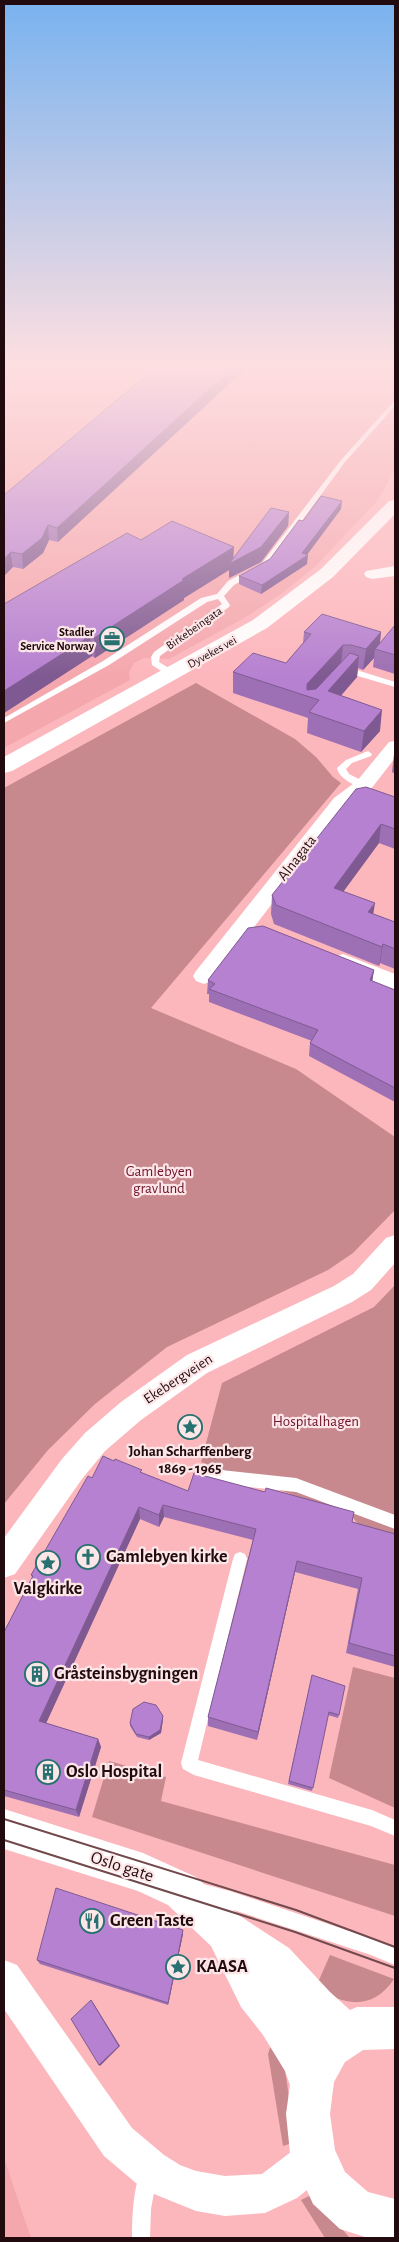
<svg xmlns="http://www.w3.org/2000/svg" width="399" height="2242" font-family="'Alegreya Sans',sans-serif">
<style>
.built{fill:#f4a8ae}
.green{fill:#c7888e}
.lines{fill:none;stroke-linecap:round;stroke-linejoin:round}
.lane{fill:#fff;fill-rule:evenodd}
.street{fill:#fff;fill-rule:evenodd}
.secondary{fill:#fff;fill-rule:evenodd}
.tram{stroke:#724a4e;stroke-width:2}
.rail{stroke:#724a4e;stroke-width:2.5;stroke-dasharray:6 3;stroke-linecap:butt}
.wall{fill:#9d6fb4}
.shaded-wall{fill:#7f5a92}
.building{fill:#b681d1;stroke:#7f5a92}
.labels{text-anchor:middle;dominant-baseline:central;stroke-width:4.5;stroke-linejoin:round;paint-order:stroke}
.far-street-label{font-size:12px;fill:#220b0e;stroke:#fce6e8}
.far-poi-label{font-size:12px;font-weight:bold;fill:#220b0e;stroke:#fce6e8;text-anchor:end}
.street-label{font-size:15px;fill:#220b0e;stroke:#fce6e8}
.park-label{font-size:15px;fill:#6f1228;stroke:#fce6e8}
.poi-label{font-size:15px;font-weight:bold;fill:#220b0e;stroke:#fce6e8}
.near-poi-label{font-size:18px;font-weight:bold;fill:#220b0e;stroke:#fce6e8;text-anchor:start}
.near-street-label{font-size:18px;fill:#220b0e;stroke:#fce6e8}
</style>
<rect width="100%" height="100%" fill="#fcb7bd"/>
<path class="built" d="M4,363H395V467L383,492L375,503L316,566L281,594L246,617L169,659L144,658L134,663L129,672L130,680L4,748Z
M4,2158L31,2238H4Z"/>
<path class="green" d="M196,683L295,739L316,757L333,777L341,783L151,1008L296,1069L395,1137V1210L353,1253L328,1270L167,1347L95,1404L48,1450L4,1504V788Z
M395,1285V1538L362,1530L352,1516L201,1462L222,1383L374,1307Z
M353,1667L395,1678V1808L329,1778Z
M109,1761L166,1777L161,1801L395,1865V1916L92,1817Z
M330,1955L394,1979C373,2011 343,2006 316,1987Z
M277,2042C289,2075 290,2108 292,2143L283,2146L268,2054L270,2048Z
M311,2195L350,2238H325L301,2200Z"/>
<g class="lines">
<path class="lane" d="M395,400V406L345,462L268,567L234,585L224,596L230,605L229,607L160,656L159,662L175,672V676H169L152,665L151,657L154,652L222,604L218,599L207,602L109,665L4,723V718L103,661L201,598L217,594L228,581L262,563L341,460Z
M341,667H347L395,682V687L341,671Z
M368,751L372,754L371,756L352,763L346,769L349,774L367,783V787C357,788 339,779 337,768L346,760Z
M212,1469L296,1478L395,1515V1529L296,1492L212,1483L207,1481L205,1476L207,1471Z
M240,1552L245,1554L247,1559L198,1760L372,1810L395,1820V1836L371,1826L194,1775L183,1769L181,1763L233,1559L235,1554Z
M203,1884L230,1891L379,1941L395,1948V1965L371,1955L197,1898L195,1892L197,1886Z
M148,2167L155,2169L157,2176L151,2209L150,2238H132C132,2216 133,2191 141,2169Z"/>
<path class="street" d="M395,566V576L372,579L366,577L364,574L366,571Z
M395,741V758L371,789L348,806L212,981L204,984L196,981L193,976L196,971L334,798L357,781L389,742Z
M343,954L395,974V990L335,967L332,962L335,957Z
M395,1235V1263L371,1290L352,1302L207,1373L141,1420L105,1451L82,1479L15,1574L4,1578V1538L62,1459L85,1433L121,1402L187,1355L334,1286L353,1274L386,1238Z
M4,1960L17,1965L132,2128L164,2155L180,2165L196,2171L225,2176L262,2174L300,2145L314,2140L328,2145L333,2159L328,2173L297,2198L265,2213L225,2216L196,2211L154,2194L136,2183L104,2156L4,2009Z"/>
<path class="secondary" d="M395,500V514L333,577L267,628L12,771L4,773V757L253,620L321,569L389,501Z
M4,1809L143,1853L196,1877L240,1916L289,1948L330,1992L350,2010L357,2007H395V2049L363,2050L345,2062L334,2082L330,2114L335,2150L345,2172L368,2192L395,2199V2238H368L340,2229L313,2204L290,2153L286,2114L290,2085L285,2071L263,2035L241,2007L211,1946L168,1905L138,1891L4,1849Z"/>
<path class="tram" d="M4,1819L296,1910L395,1947
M4,1840L295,1932L395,1968"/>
<path class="rail" d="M4,368L9,363"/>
</g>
<path class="wall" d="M161,363L58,542L49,540L43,553L23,569L13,567L4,495Z
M341,509L307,555V564L261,594L239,584V576L270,559L303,521Z
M289,512L288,526L261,562L229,578V570L184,598V600L95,658L92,656L4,713L141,540L233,558Z
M395,599V613L394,612Z
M395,625V674L373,667L374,658L363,670L358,668L357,677L341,696L380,731L361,752L307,733L308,718L233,693V672L286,663L303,643L304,632H381L380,643Z
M395,753V774L392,772L394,754Z
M395,797V849L379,843L343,892L373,914L395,922V969L380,963L379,966L274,924L271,914L272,895Z
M374,970L372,981L395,990V1102L309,1056L310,1043L312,1041L209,1002V994H207L208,980Z
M142,1473L188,1491L352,1522L395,1534V1667L346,1653L358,1589L295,1572L257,1740L208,1726V1717L253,1540L164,1517L159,1527L140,1519L46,1723L98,1739L101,1747L79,1817L4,1796V1632L32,1577L31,1575L92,1478Z
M312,1675L339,1715L338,1718L328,1715L312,1791L288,1784Z
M163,1716V1719L161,1733L149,1740L137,1737L130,1726V1723Z
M183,1934L168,2005L40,1964L37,1960Z"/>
<path class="shaded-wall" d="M238,363H252L58,542L57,528Z
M342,501L341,509L305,557L308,555L307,564L261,594L262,585L302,553Z
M289,512L288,526L261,562L229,578V570L184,598V600L95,658L94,638L182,579L234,547L233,562Z
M48,525L49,540L43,553L23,569L22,554Z
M11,552L13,567L4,576V559Z
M381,632L379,650L375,649L374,658L363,670L366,649Z
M90,636L92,656L4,713V691Z
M343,645L341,666L312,698L306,696L307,684Z
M359,656L357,677L326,712L328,691Z
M382,710L380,731L361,752L364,731Z
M381,824L379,843L332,907L334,888Z
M375,903L372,922L368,912Z
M383,944L380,963L379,966L382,947Z
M374,970L372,983L370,980Z
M163,1505L164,1517L159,1527V1515Z
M139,1507L140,1519L43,1730L39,1721Z
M297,1561L295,1572L257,1740L258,1732Z
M163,1716V1719L161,1733L149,1740V1737Z
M98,1739L101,1747L79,1817L76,1810Z
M183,1930V1934L168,2005V2003Z
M92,2001L120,2046L100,2066L99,2065Z"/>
<path class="building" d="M161,363H238L57,528L48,525L42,538L22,554L11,552L4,559V495Z
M321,496L342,501L302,553L308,555L262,585L239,576L270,559L299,520L303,521Z
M271,508L289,512L261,547L229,564Z
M172,521L234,547L182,579L184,580L94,638L90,636L4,691V604L127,533L141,540Z
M322,614L381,632L366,649L351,645H343L307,684V690L316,689L350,653L359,656L328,691L382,710L364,731L309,712L319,700L233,672L253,653L286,663L311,634L304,632Z
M395,625V655L375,649Z
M366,787L395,797V829L381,824L334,888L375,903L368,912L395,922V949L383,944L382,947L276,905L272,895L356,789Z
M263,926L374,970L370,980L395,990V1088L310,1043L318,1030L209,989L215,984L208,980L248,928Z
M103,1456L114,1461L115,1459L142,1470L140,1472L188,1491L194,1473L265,1492L266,1488L354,1512L352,1522L395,1534V1656L349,1643L362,1578L297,1561L258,1732L208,1717L256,1529L163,1505L159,1515L139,1507L39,1721L98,1739L76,1810L4,1790V1632L33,1576L31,1575L88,1476L92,1478Z
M312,1675L345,1686L339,1715L329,1712L313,1788L289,1781Z
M144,1702L156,1705L163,1716L160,1730L149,1737L136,1734L130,1723L133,1709Z
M56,1888L183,1930L168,2003L37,1960Z
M91,2000L119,2046L99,2065L71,2019Z"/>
<linearGradient id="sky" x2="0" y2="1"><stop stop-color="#78b2ef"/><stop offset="0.54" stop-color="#fedfe1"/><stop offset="1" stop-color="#fedfe1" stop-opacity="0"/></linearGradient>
<rect width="399" height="677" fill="url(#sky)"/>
<defs>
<symbol id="office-ring" viewBox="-11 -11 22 22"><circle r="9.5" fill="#fce6e8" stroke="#277270" stroke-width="1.5"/><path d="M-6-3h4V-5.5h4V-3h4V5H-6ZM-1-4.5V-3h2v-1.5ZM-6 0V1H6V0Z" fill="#277270"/></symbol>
<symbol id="sight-ring" viewBox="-11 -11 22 22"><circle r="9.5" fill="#fce6e8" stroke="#277270" stroke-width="1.5"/><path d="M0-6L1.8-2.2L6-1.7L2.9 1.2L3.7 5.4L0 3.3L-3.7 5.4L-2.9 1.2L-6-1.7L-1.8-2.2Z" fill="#277270"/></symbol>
<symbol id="church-ring" viewBox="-11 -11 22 22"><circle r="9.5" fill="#fce6e8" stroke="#277270" stroke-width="1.5"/><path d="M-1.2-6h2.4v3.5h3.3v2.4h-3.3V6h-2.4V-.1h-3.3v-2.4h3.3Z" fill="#277270"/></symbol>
<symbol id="building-ring" viewBox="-11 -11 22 22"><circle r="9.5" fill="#fce6e8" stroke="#277270" stroke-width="1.5"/><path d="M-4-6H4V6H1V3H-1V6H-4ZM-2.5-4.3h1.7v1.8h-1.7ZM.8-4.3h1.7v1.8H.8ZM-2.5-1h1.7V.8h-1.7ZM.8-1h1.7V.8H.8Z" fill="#277270"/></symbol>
<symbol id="restaurant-ring" viewBox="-11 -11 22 22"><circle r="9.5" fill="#fce6e8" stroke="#277270" stroke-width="1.5"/><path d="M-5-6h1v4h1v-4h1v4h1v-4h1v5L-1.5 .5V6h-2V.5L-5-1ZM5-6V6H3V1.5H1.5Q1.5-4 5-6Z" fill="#277270"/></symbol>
</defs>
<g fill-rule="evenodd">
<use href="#office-ring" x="98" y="625" width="28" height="28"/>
<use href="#sight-ring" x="176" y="1413" width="28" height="28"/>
<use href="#church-ring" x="74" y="1543" width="28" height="28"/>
<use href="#sight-ring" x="34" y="1549" width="28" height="28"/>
<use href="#building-ring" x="23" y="1660" width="28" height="28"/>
<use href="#building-ring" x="34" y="1758" width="28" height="28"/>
<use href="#restaurant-ring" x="78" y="1907" width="28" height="28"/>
<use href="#sight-ring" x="164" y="1953" width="28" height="28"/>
</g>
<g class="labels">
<g class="far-street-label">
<text transform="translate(194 628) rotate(-35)">Birkebeingata</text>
<text transform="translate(212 652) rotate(-29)">Dyvekes vei</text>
</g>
<g class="far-poi-label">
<text x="94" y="632">Stadler<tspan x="94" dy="14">Service Norway</tspan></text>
</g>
<g class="street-label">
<text transform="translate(297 858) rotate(-52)">Alnagata</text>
<text transform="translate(178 1379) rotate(-33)">Ekebergveien</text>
</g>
<g class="park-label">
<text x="159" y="1171">Gamlebyen<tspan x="159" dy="17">gravlund</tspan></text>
<text x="316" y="1421">Hospitalhagen</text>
</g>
<g class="poi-label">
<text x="190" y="1451">Johan Scharffenberg<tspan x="190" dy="17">1869 - 1965</tspan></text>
</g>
<g class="near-poi-label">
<text x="106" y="1557">Gamlebyen kirke</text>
<text x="48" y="1589" text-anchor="middle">Valgkirke</text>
<text x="54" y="1674">Gråsteinsbygningen</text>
<text x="66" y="1772">Oslo Hospital</text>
<text x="110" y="1921">Green Taste</text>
<text x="196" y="1967">KAASA</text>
</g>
<g class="near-street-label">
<text transform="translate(122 1867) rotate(18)">Oslo gate</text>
</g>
</g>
<rect width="399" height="2242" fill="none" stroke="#220b0e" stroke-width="10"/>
</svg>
